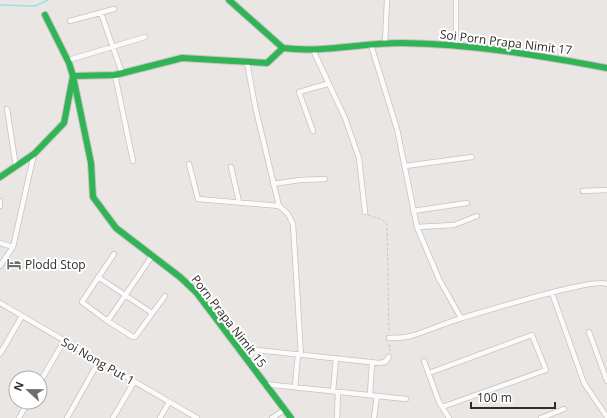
<svg xmlns="http://www.w3.org/2000/svg" width="607" height="418" font-family="'Open Sans',sans-serif">
<style>
.lines{fill:none;stroke-linecap:round;stroke-linejoin:round}
.stream{stroke:#9ce0e6;stroke-width:1.5}
.street-casing{stroke:#c5c3c3;stroke-width:6}
.fast-casing{stroke:#c5c3c3;stroke-width:8}
.path{stroke:#c7c7c6;stroke-width:1;stroke-dasharray:3 2;stroke-linecap:butt}
.street{stroke:#fcfbfb;stroke-width:4.5}
.fast{stroke:#30b455;stroke-width:6}
.labels{text-anchor:middle;dominant-baseline:central;stroke-width:4;stroke-linejoin:round;paint-order:stroke}
.street-label{font-size:12px;fill:#2d2d2d;stroke:#fff}
.poi-label{font-size:12px;fill:#2d2d2d;stroke:#fff;text-anchor:start}
</style>
<rect width="100%" height="100%" fill="#eae6e3"/>
<g class="lines">
<path class="stream" d="M0,5L35,6L48,0"/>
<defs>
<path id="street" d="M101,13L122,73
M70,21L114,9
M385,44L387,0
M371,45L397,129L417,227L439,279L461,318
M456,45V0
M313,50L345,118L359,158L365,212
M72,59L145,37
M247,62L255,106L279,206
M115,75L133,161
M7,109L16,167
M313,131L299,92L327,84
M189,164L198,199L279,206L288,214L293,224L301,355
M405,166L472,157
M231,167L239,202
M273,184L300,180L325,179
M583,191L607,190
M0,201V206
M413,211L467,203
M417,227L454,225L477,216
M0,243L13,247
M114,254L82,302L106,320L109,319L152,256
M0,266L13,247L34,154
M98,277L152,313
M552,293L584,383L607,417
M0,303L197,418
M106,320L133,337H135L165,296
M589,332L607,381
M389,338C396,338 404,338 411,336C428,331 445,323 462,318C483,312 594,277 607,284
M237,348L379,363L385,362L389,357
M0,354L22,316
M424,361L439,402L449,418
M429,373L532,335L546,370L442,407
M40,382L64,341
M264,384L406,399
M295,387L298,354
M333,391L336,358
M370,395L372,362
M19,418L28,402
M67,418L99,361
M113,418L134,382
M160,418L169,402
M272,418L284,410
M337,418L338,392
M374,418L377,396
M541,418L564,409"/>
<path id="fast" d="M229,0L283,48
M45,15L69,63L73,76L91,163L93,197L116,228L180,277L196,292L291,418
M283,48C323,53 361,43 401,43C471,44 539,55 607,68
M0,177L34,154L64,123L73,76L115,75L182,58L267,63L283,48"/>
</defs>
<use href="#street" class="street-casing"/>
<use href="#fast" class="fast-casing"/>
<path class="path" d="M368,215L383,220L387,225L389,333
M389,344L390,351"/>
<use href="#street" class="street"/>
<use href="#fast" class="fast"/>
</g>
<defs>
<symbol id="hotel-bare" viewBox="-9 -9 18 18"><path d="M-6-4.5h1.5V1H6V5H4.5V3h-9V5H-6ZM-4 0a1.8 1.8 0 1 1 3.6 0ZM.5 0V-2.5h3Q6-2.5 6 0Z" fill="#6f6e6d" stroke="#fff" stroke-width="2.5" paint-order="stroke"/></symbol>
</defs>
<g fill-rule="evenodd">
<use href="#hotel-bare" x="4" y="254" width="20" height="20"/>
</g>
<g class="labels">
<g class="street-label">
<text transform="translate(506 42) rotate(7)">Soi Porn Prapa Nimit 17</text>
<text transform="translate(229 321) rotate(52)">Porn Prapa Nimit 15</text>
<text transform="translate(98 361) rotate(30)">Soi Nong Put 1</text>
</g>
<g class="poi-label">
<text x="25" y="264">Plodd Stop</text>
</g>
</g>
<g transform="translate(28 390) rotate(292)"><circle r="19" fill="#ffffff" stroke="#ababab"/>
<path d="M0-3L7 15L0 10L-7 15Z" fill="#6f6e6d"/>
<text y="-6" font-size="11" font-weight="bold" text-anchor="middle" fill="#2d2d2d">N</text>
</g>
<path d="M471 402v6h84v-6" fill="none" stroke="#2d2d2d" stroke-width="2"/>
<text x="477" y="402" font-size="12" fill="#2d2d2d" stroke="#ffffff" stroke-width="3" paint-order="stroke">100 m</text>
</svg>
